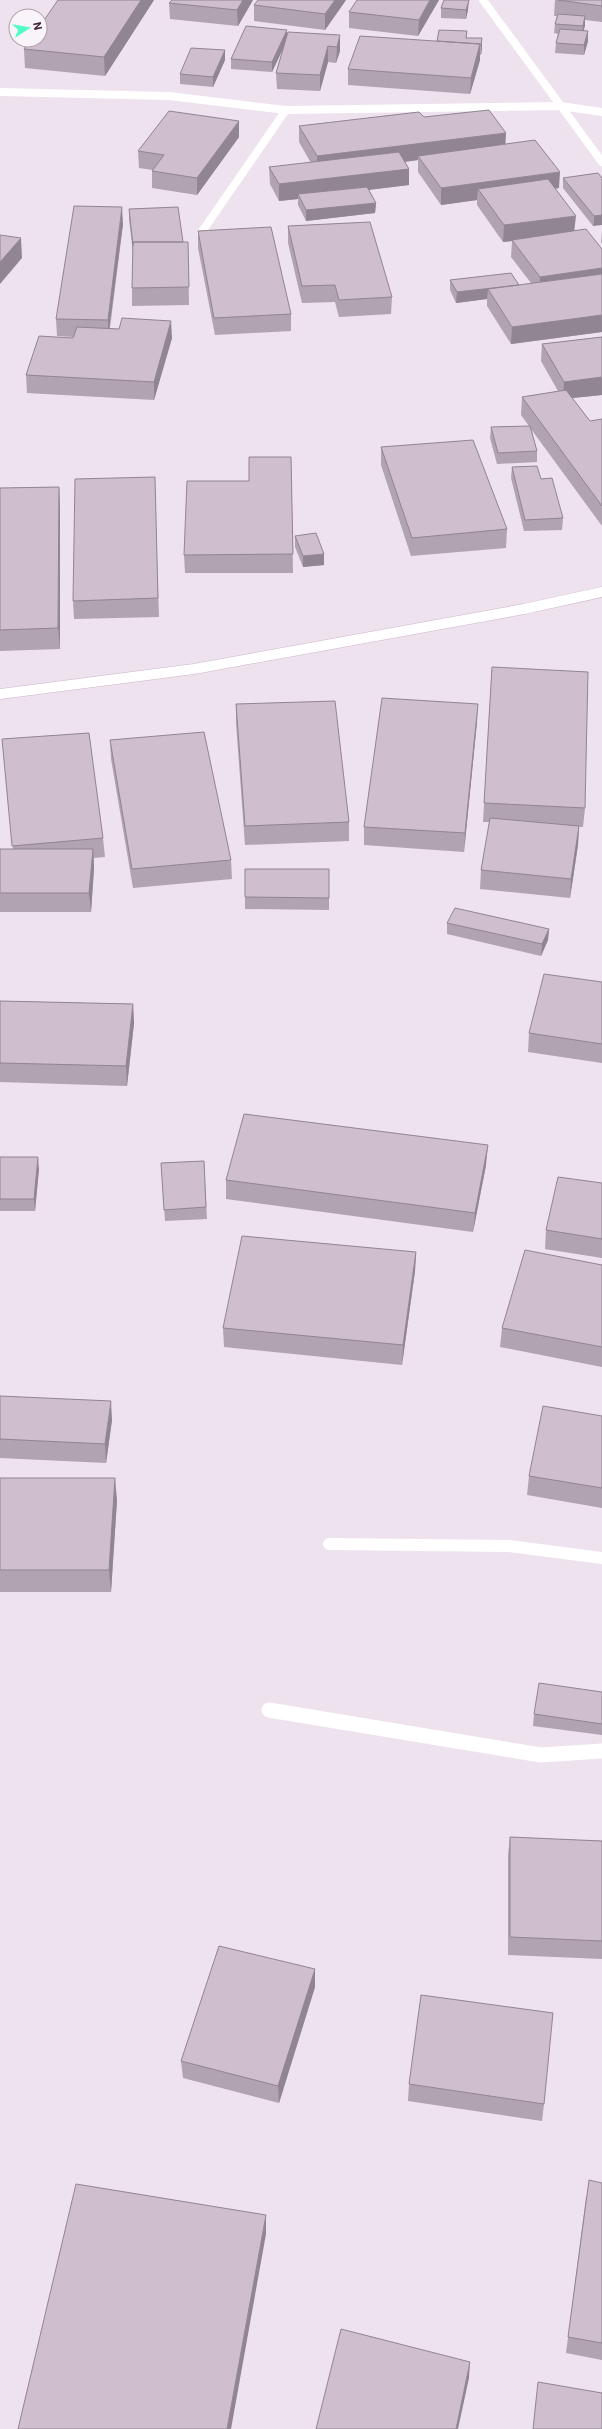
<svg xmlns="http://www.w3.org/2000/svg" width="602" height="2429" font-family="Roboto,sans-serif">
<style>
.lines{fill:none;stroke-linecap:round;stroke-linejoin:round}
.secondary-casing{stroke:#ceb5cc;stroke-width:11}
.lane-far1{stroke:#fff;stroke-width:12}
.lane{stroke:#fff;stroke-width:15}
.street{stroke:#fff;stroke-width:8}
.secondary{stroke:#fff;stroke-width:10}
.wall{fill:#b1a3b1}
.shaded-wall{fill:#908590}
.building{fill:#cebece;stroke:#908590}
</style>
<rect width="100%" height="100%" fill="#ede2ed"/>
<g class="lines">
<defs>
<path id="secondary" d="M0,694L194,669L524,609L602,592"/>
</defs>
<use href="#secondary" class="secondary-casing"/>
<path class="lane-far1" d="M329,1544L509,1546L602,1558"/>
<path class="lane" d="M269,1710L541,1755L602,1751"/>
<path class="street" d="M483,0L602,162
M0,92L169,96L286,110L561,106L602,112
M201,233L286,110"/>
<use href="#secondary" class="secondary"/>
</g>
<path class="wall" d="M154,0L105,76L25,68L24,49Z
M172,0H253L238,26L170,19L169,3Z
M346,0L325,30L254,21V5Z
M439,0L418,36L349,28V12Z
M444,0L468,10L466,19L441,18V8Z
M555,0H602V22L585,20L584,30L588,41L584,55L555,53L556,43L558,34L554,33L555,24L557,16H554Z
M467,31V38H482V48L481,55H480V60L470,94L348,85V69L437,41Z
M287,35H340V51L336,63L328,62L320,91L277,89L276,73L284,47L272,72L231,69V59Z
M225,60L213,87L180,84V74Z
M424,117L506,133L505,144L559,188L555,189L575,231L602,249V332L511,344L487,306V299L456,303L450,290V280L519,285L531,283L511,257L512,241L503,242L477,205V200L441,205L418,172V160L405,162L409,169V185L369,190L376,203L375,213L306,221L298,205V199L279,201L270,184L269,167L311,163L299,142V126Z
M239,137L197,195L152,188V171L153,170L139,168L138,151Z
M598,173L593,226L563,188V178Z
M129,209L183,242H188L189,305L132,306V288L133,253L129,219Z
M123,224L110,328L172,338L154,400L27,393L26,375L73,338L74,337L57,336L56,319Z
M288,226L392,297L391,314L339,317L335,302L302,303L288,243Z
M198,231L291,314V331L215,335L198,248Z
M602,232V244L601,242Z
M602,337V395L572,398L590,421L602,419V526L531,429L537,451V462L497,464L490,438L491,427L529,426L521,415L522,397L558,391L541,361L542,344Z
M381,447L507,529L506,548L411,556L381,465Z
M291,457L293,573H185L184,555L249,481Z
M512,467L563,518L562,530L524,531L511,478Z
M59,487L60,508V649L0,651V488Z
M155,495L159,617L74,619L73,601Z
M295,536L324,565L303,567L295,547Z
M492,667L585,808L583,827H579L578,845L570,898L480,889L481,870L490,822H483Z
M236,704L349,822V841L245,845L236,723Z
M477,722L464,852L364,845V827Z
M2,739L103,838L105,857L94,858V868L91,912H0V849H13Z
M110,740L231,860L232,879L133,888L111,759Z
M245,869L329,898V910L245,909Z
M447,923L549,929L548,940L541,956L447,934Z
M602,982V1063L528,1052L529,1033Z
M0,1001L133,1004L134,1023L127,1086L0,1082Z
M0,1157L39,1169L35,1211H0Z
M204,1161L207,1219L165,1221L161,1163Z
M486,1165L473,1232L226,1199V1180Z
M602,1183V1258L545,1249L546,1230Z
M416,1252L415,1271L402,1365L224,1347L223,1328Z
M602,1265V1367L500,1347L502,1328Z
M0,1396L112,1420L106,1463L0,1458Z
M602,1416V1508L527,1495L529,1476Z
M0,1478L117,1500L111,1592H0Z
M602,1692V1735L533,1726L534,1714Z
M510,1837L602,1841V1959L508,1955V1855Z
M315,1987L279,2103L183,2078L181,2061Z
M409,2084L544,2104L542,2121L408,2101Z
M602,2183V2360L566,2353L586,2197Z"/>
<path class="shaded-wall" d="M141,0H154L105,76L104,57Z
M243,0H253L238,26L237,10Z
M335,0H346L325,30V14Z
M430,0H439L418,36L419,20Z
M469,0L468,10L466,19V10Z
M585,16V26L582,36L583,26Z
M287,30V40L272,72V62Z
M588,31V41L584,55V45Z
M340,35V51L336,63L337,47Z
M482,38V48L481,55V45Z
M480,44V60L470,94L471,78Z
M328,46V62L320,91V75Z
M225,50V60L213,87V77Z
M239,121V137L197,195V178Z
M506,133L505,149L418,156V160L317,172V156Z
M409,169V185L300,198L298,194V199L279,201V184Z
M560,172L559,188L485,199L478,189L477,200L441,205V188Z
M376,203L375,213L306,221V210Z
M122,207L123,224L108,337V320Z
M602,215V225L593,226L594,216Z
M576,216L574,233L512,240V241L503,242L504,225Z
M21,238L22,258L0,284V262Z
M602,268V285L539,294L540,277Z
M519,285L488,289L487,299L456,303L457,292Z
M602,315V332L511,344L512,327Z
M171,321L172,338L154,400V382Z
M602,377V395L563,399L564,382Z
M59,487L60,508V649L58,628Z
M324,554V565L303,567V556Z
M478,704L477,722L464,852L465,833Z
M579,826L578,845L570,898L571,879Z
M93,849L94,868L91,912L89,893Z
M549,929L548,940L541,956L542,944Z
M133,1004L134,1023L127,1086L126,1066Z
M488,1145L486,1165L473,1232L475,1213Z
M38,1157L39,1169L35,1211L34,1199Z
M416,1252L415,1271L402,1365L403,1345Z
M111,1401L112,1420L106,1463L105,1444Z
M115,1478L117,1500L111,1592L109,1570Z
M315,1969V1987L279,2103L278,2086Z
M266,2215V2234L231,2429H227Z
M470,2362L469,2378L458,2429H456Z"/>
<path class="building" d="M58,0H141L104,57L24,49L30,40H40V26Z
M172,0H243L237,10L169,3Z
M258,0H335L325,14L254,5Z
M357,0H430L419,20L349,12Z
M444,0H469L466,10L441,8Z
M558,0H602V6Z
M558,14L585,16L583,26L555,24Z
M246,26L287,30L272,62L231,59Z
M560,29L588,31L584,45L556,43Z
M439,30L467,31L466,38H482L481,45H480V44L437,41Z
M288,32L340,35L337,47L328,46L320,75L276,73Z
M360,36L480,44L471,78L348,69Z
M191,48L225,50L213,77L180,74Z
M489,110L506,133L317,156L299,126L419,112L424,117Z
M169,111L239,121L197,178L152,171L164,155L138,151Z
M535,140L560,172L441,188L418,156Z
M399,152L409,169L279,184L269,167Z
M598,173L602,178V215L594,216L563,178Z
M548,179L576,216L504,225L478,189Z
M367,187L376,203L306,210L298,194Z
M74,206L122,207L108,320L56,319Z
M178,207L183,242H133V245L129,209Z
M370,222L392,297L339,300L335,285L302,286L288,226Z
M271,227L291,314L214,318L198,231Z
M586,229L602,249V268L540,277L512,240Z
M0,235L21,238L0,262Z
M133,242H188L189,287L132,288Z
M511,273L519,285L457,292L450,280Z
M602,274V315L512,327L488,289Z
M122,318L171,321L154,382L26,375L39,336L73,338L77,327L119,329Z
M602,337V377L564,382L542,344Z
M566,390L590,421L602,419V506L522,397Z
M530,426L537,451L498,453L491,427Z
M473,440L507,529L412,538L381,447Z
M249,457H291L293,554L184,555L187,481H249Z
M537,466L541,479L552,478L563,518L525,520L512,467Z
M155,477L158,598L73,601L75,479Z
M59,487L58,628L0,630V488Z
M316,533L324,554L303,556L295,536Z
M492,667L588,672L585,808L484,803Z
M382,698L478,704L465,833L364,827Z
M335,701L349,822L245,826L236,704Z
M204,732L231,860L132,869L110,740Z
M89,733L103,838L12,846L2,739Z
M490,818L579,826L571,879L481,870Z
M0,849H93L89,893H0Z
M245,869H329V898L245,897Z
M455,908L549,929L542,944L447,923Z
M544,974L602,982V1044L529,1033Z
M0,1001L133,1004L126,1066L0,1063Z
M244,1114L488,1145L475,1213L226,1180Z
M0,1157H38L34,1199H0Z
M204,1161L206,1207L164,1210L161,1163Z
M558,1177L602,1183V1239L546,1230Z
M242,1236L416,1252L403,1345L223,1328Z
M525,1250L602,1265V1347L502,1328Z
M0,1396L111,1401L105,1444L0,1439Z
M543,1406L602,1416V1488L529,1476Z
M0,1478H115L109,1570H0Z
M539,1683L602,1692V1724L534,1714Z
M510,1837L602,1841V1941L510,1937Z
M219,1946L315,1969L278,2086L181,2061Z
M421,1995L553,2013L544,2104L409,2084Z
M589,2180L602,2183V2343L568,2337Z
M76,2184L266,2215L227,2429H18Z
M341,2329L470,2362L456,2429H316Z
M538,2382L602,2393V2429H533Z"/>
<g transform="translate(28 28) rotate(78)"><circle r="19" fill="#f9f3fa" stroke="#af9fad"/>
<path d="M0-3L7 15L0 10L-7 15Z" fill="#53fbc9"/>
<text y="-6" font-size="11" font-weight="bold" text-anchor="middle" fill="#40213a">N</text>
</g>
</svg>
